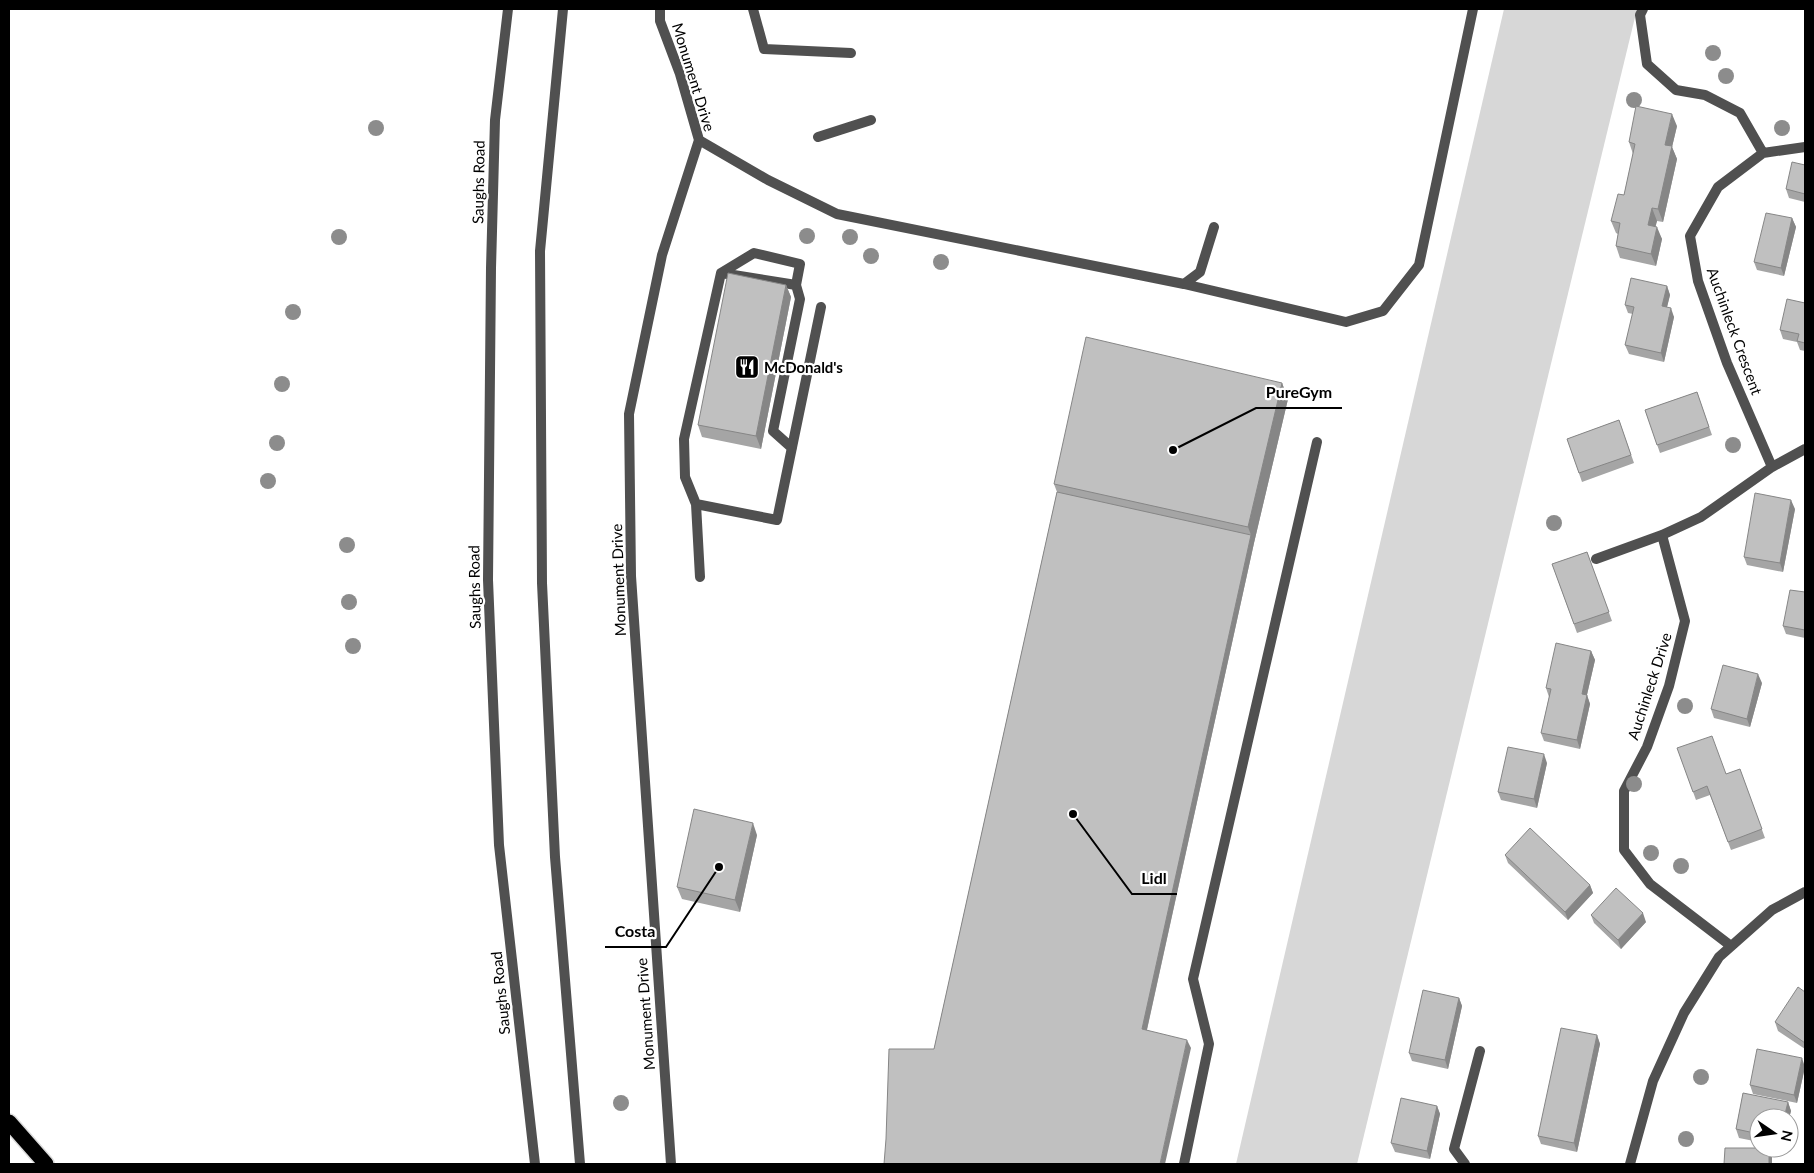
<svg xmlns="http://www.w3.org/2000/svg" width="1814" height="1173" font-family="Lato,sans-serif">
<style>
.green{fill:#d7d7d7}
.lines{fill:none;stroke-linecap:round;stroke-linejoin:round}
.motorway-casing{stroke:#dbdbdb;stroke-width:18}
.service{stroke:#505050;stroke-width:10}
.minor{stroke:#505050;stroke-width:10}
.tertiary{stroke:#505050;stroke-width:10}
.motorway{stroke:#000;stroke-width:15}
.tree{fill:#8c8c8c}
.wall{fill:#a5a5a5}
.shaded-wall{fill:#868686}
.building{fill:#c0c0c0;stroke:#868686}
.labels{text-anchor:middle;dominant-baseline:central;stroke-width:4.5;stroke-linejoin:round;paint-order:stroke}
.street-label{font-size:15px;fill:#000;stroke:#fff}
.poi-label{font-size:15px;font-weight:bold;fill:#000;stroke:#fff;text-anchor:start}
.leader{fill:none;stroke:#000;stroke-width:2}
.callout-dot{fill:#000;stroke:#fff;stroke-width:2}
.callout-label{font-size:16px;text-anchor:middle;font-weight:bold;fill:#000;stroke:#fff;stroke-width:4.5;stroke-linejoin:round;paint-order:stroke}
</style>
<rect width="100%" height="100%" fill="#fff"/>
<path class="green" d="M1504,9H1637L1357,1164H1236Z"/>
<g class="lines">
<defs>
<path id="motorway" d="M9,1122L46,1164"/>
</defs>
<use href="#motorway" class="motorway-casing"/>
<path class="service" d="M660,9V21L680,74L699,140L662,255L629,414L631,576L671,1164
M753,9L764,49L851,53
M818,137L871,120
M699,140L768,180L837,214L1184,284L1200,272L1214,227
M721,273L754,253L800,264L796,285
M1184,284L1346,322L1383,311L1419,265L1473,9
M696,504L777,520L821,307
M700,577L696,504L685,477L684,439L721,273L796,285L800,299L773,431L792,448
M1184,1164L1209,1044L1193,979L1317,442"/>
<path class="minor" d="M1643,9L1640,15L1647,64L1676,90L1705,95L1740,113L1763,153
M1772,467L1727,363L1698,281L1690,236L1718,187L1763,153L1805,147
M1662,535L1685,621L1669,686L1647,747L1624,791V850L1650,884L1731,946
M1596,559L1662,535L1701,517L1772,467L1805,449
M1465,1164L1454,1149L1480,1051
M1630,1164L1653,1081L1684,1013L1719,957L1772,910L1805,892"/>
<path class="tertiary" d="M508,9L495,120L491,268L488,580L499,845L535,1164
M563,9L540,251L542,583L555,857L580,1164"/>
<use href="#motorway" class="motorway"/>
</g>
<g class="tree">
<circle cx="1713" cy="53" r="8"/>
<circle cx="1726" cy="76" r="8"/>
<circle cx="1634" cy="100" r="8"/>
<circle cx="376" cy="128" r="8"/>
<circle cx="1782" cy="128" r="8"/>
<circle cx="807" cy="236" r="8"/>
<circle cx="339" cy="237" r="8"/>
<circle cx="850" cy="237" r="8"/>
<circle cx="871" cy="256" r="8"/>
<circle cx="941" cy="262" r="8"/>
<circle cx="293" cy="312" r="8"/>
<circle cx="282" cy="384" r="8"/>
<circle cx="277" cy="443" r="8"/>
<circle cx="1733" cy="445" r="8"/>
<circle cx="268" cy="481" r="8"/>
<circle cx="1554" cy="523" r="8"/>
<circle cx="347" cy="545" r="8"/>
<circle cx="349" cy="602" r="8"/>
<circle cx="353" cy="646" r="8"/>
<circle cx="1685" cy="706" r="8"/>
<circle cx="1634" cy="784" r="8"/>
<circle cx="1651" cy="853" r="8"/>
<circle cx="1681" cy="866" r="8"/>
<circle cx="1701" cy="1077" r="8"/>
<circle cx="621" cy="1103" r="8"/>
<circle cx="1686" cy="1139" r="8"/>
</g>
<path class="wall" d="M1677,126L1672,147L1677,159L1663,222L1657,221L1655,226L1662,239L1656,266L1620,258L1616,246L1618,234L1616,233L1611,221L1624,195L1633,154L1629,142Z
M1805,165V202L1789,198L1786,189Z
M1792,218L1796,227L1784,276L1757,270L1754,262Z
M786,285L791,297L761,449L702,437L698,425Z
M1667,286L1670,295L1667,307L1674,317L1664,362L1629,354L1625,345L1633,314L1628,313L1625,305Z
M1805,303V351L1800,350L1797,342L1783,339L1780,330Z
M1282,383L1288,399L1254,543L1147,1030L1191,1048L934,1049L1057,492L1054,484Z
M1697,392L1712,435L1660,453L1645,410Z
M1619,420L1634,463L1582,482L1567,439Z
M1795,509L1783,572L1747,565L1744,557Z
M1587,552L1612,621L1577,633L1552,564Z
M1805,592V638L1786,634L1783,626Z
M1591,651L1595,660L1587,695L1590,704L1580,749L1544,741L1541,733L1549,697L1546,688Z
M1762,683L1750,727L1714,718L1711,709Z
M1677,748L1726,774L1740,769L1765,838L1731,850L1710,795L1696,800Z
M1547,763L1537,808L1501,800L1498,792Z
M757,835L740,912L682,899L677,887Z
M1505,855L1590,885L1593,893L1568,920L1508,863Z
M1591,915L1646,922L1621,949L1594,923Z
M1805,992V1049L1778,1031L1775,1022Z
M1459,998L1462,1006L1448,1069L1412,1061L1409,1053Z
M1597,1035L1600,1044L1577,1152L1541,1144L1538,1136Z
M1805,1067L1797,1103L1753,1094L1750,1085Z
M1743,1093L1788,1102L1791,1111L1789,1118H1759V1142L1739,1138L1736,1129Z
M1437,1106L1440,1114L1430,1159L1395,1152L1391,1143Z"/>
<path class="shaded-wall" d="M1672,114L1677,126L1672,147L1677,159L1663,222L1658,209L1665,145Z
M1652,208L1657,221L1653,237L1648,225Z
M1792,218L1796,227L1784,276L1781,268Z
M1657,227L1662,239L1656,266L1651,254Z
M786,285L791,297L761,449L756,436Z
M1667,286L1670,295L1665,315L1662,306Z
M1671,308L1674,317L1664,362L1661,353Z
M1282,383L1288,399L1254,543L1145,1038L1142,1029L1251,535L1248,527Z
M1791,500L1795,509L1783,572L1780,563Z
M1591,651L1595,660L1585,703L1582,694Z
M1758,674L1762,683L1750,727L1747,719Z
M1587,695L1590,704L1580,749L1577,740Z
M1544,754L1547,763L1537,808L1534,799Z
M753,823L757,835L740,912L735,900Z
M1590,885L1593,893L1568,920L1565,912Z
M1643,913L1646,922L1621,949L1618,940Z
M1459,998L1462,1006L1448,1069L1445,1060Z
M1597,1035L1600,1044L1577,1152L1574,1143Z
M1187,1040L1191,1048L1165,1164H1160Z
M1802,1058L1805,1067L1797,1103L1794,1095Z
M1788,1102L1791,1111L1789,1118H1784Z
M1437,1106L1440,1114L1430,1159L1427,1151Z
M1769,1148L1772,1156V1164H1769Z"/>
<path class="building" d="M1636,106L1672,114L1665,145L1672,146L1658,209L1652,208L1648,225L1657,227L1651,254L1616,246L1620,223L1611,221L1618,194L1624,195L1635,144L1629,142Z
M1792,162L1805,165V194L1786,189Z
M1766,213L1792,218L1781,268L1754,262Z
M728,273L786,285L756,436L698,425Z
M1631,278L1667,286L1662,306L1671,308L1661,353L1625,345L1634,307L1625,305Z
M1787,299L1805,303V343L1797,341L1799,334L1780,330Z
M1086,337L1282,383L1248,527L1054,484Z
M1697,392L1709,427L1657,445L1645,410Z
M1619,420L1631,455L1579,473L1567,439Z
M1057,492L1251,535L1142,1029L1187,1040L1160,1164H884L886,1139L889,1049H934Z
M1755,493L1791,500L1780,563L1744,557Z
M1587,552L1609,612L1574,624L1552,564Z
M1790,590L1805,592V630L1783,626Z
M1556,643L1591,651L1582,694L1587,695L1577,740L1541,733L1551,689L1546,688Z
M1723,665L1758,674L1747,719L1711,709Z
M1712,736L1726,774L1740,769L1762,829L1728,842L1707,786L1693,792L1677,748Z
M1508,747L1544,754L1534,799L1498,792Z
M694,809L753,823L735,900L677,887Z
M1530,828L1590,885L1565,912L1505,855Z
M1616,888L1643,913L1618,940L1591,915Z
M1798,987L1805,992V1043L1775,1022Z
M1423,990L1459,998L1445,1060L1409,1053Z
M1561,1028L1597,1035L1574,1143L1538,1136Z
M1757,1049L1802,1058L1794,1095L1750,1085Z
M1743,1093L1788,1102L1784,1118H1759V1134L1736,1129Z
M1401,1098L1437,1106L1427,1151L1391,1143Z
M1725,1148H1769V1164H1724Z"/>
<defs>
<symbol id="restaurant-square" viewBox="-11 -11 22 22"><rect x="-9" y="-9" width="18" height="18" rx="4" fill="#000" stroke="#fff"/><path d="M-5-6h1v4h1v-4h1v4h1v-4h1v5L-1.5 .5V6h-2V.5L-5-1ZM5-6V6H3V1.5H1.5Q1.5-4 5-6Z" fill="#fff"/></symbol>
</defs>
<g fill-rule="evenodd">
<use href="#restaurant-square" x="733" y="353" width="28" height="28"/>
</g>
<g class="labels">
<g class="street-label">
<text transform="translate(694 77) rotate(73)">Monument Drive</text>
<text transform="translate(478 182) rotate(-89)">Saughs Road</text>
<text transform="translate(1735 331) rotate(70)">Auchinleck Crescent</text>
<text transform="translate(618 580) rotate(-92)">Monument Drive</text>
<text transform="translate(474 587) rotate(-91)">Saughs Road</text>
<text transform="translate(1649 686) rotate(-72)">Auchinleck Drive</text>
<text transform="translate(500 993) rotate(-96)">Saughs Road</text>
<text transform="translate(645 1014) rotate(-94)">Monument Drive</text>
</g>
<g class="poi-label">
<text x="764" y="367">McDonald's</text>
</g>
</g>
<path class="leader" d="M1173 450L1256 408H1342M1073 814L1132 894H1177M719 867L666 947H605"/>
<g class="callout-dot">
<circle cx="1173" cy="450" r="5"/>
<circle cx="1073" cy="814" r="5"/>
<circle cx="719" cy="867" r="5"/>
</g>
<g class="callout-label">
<text x="1299" y="398">PureGym</text>
<text x="1154" y="884">Lidl</text>
<text x="635" y="937">Costa</text>
</g>
<rect width="1814" height="1173" fill="none" stroke="#000000" stroke-width="20"/>
<g transform="translate(1774 1133) rotate(103)"><circle r="24" fill="#ffffff" stroke="#999999"/>
<path d="M0-4L9 19L0 12L-9 19Z" fill="#000000"/>
<text y="-8" font-size="14" font-weight="bold" text-anchor="middle" fill="#000000">N</text>
</g>
</svg>
